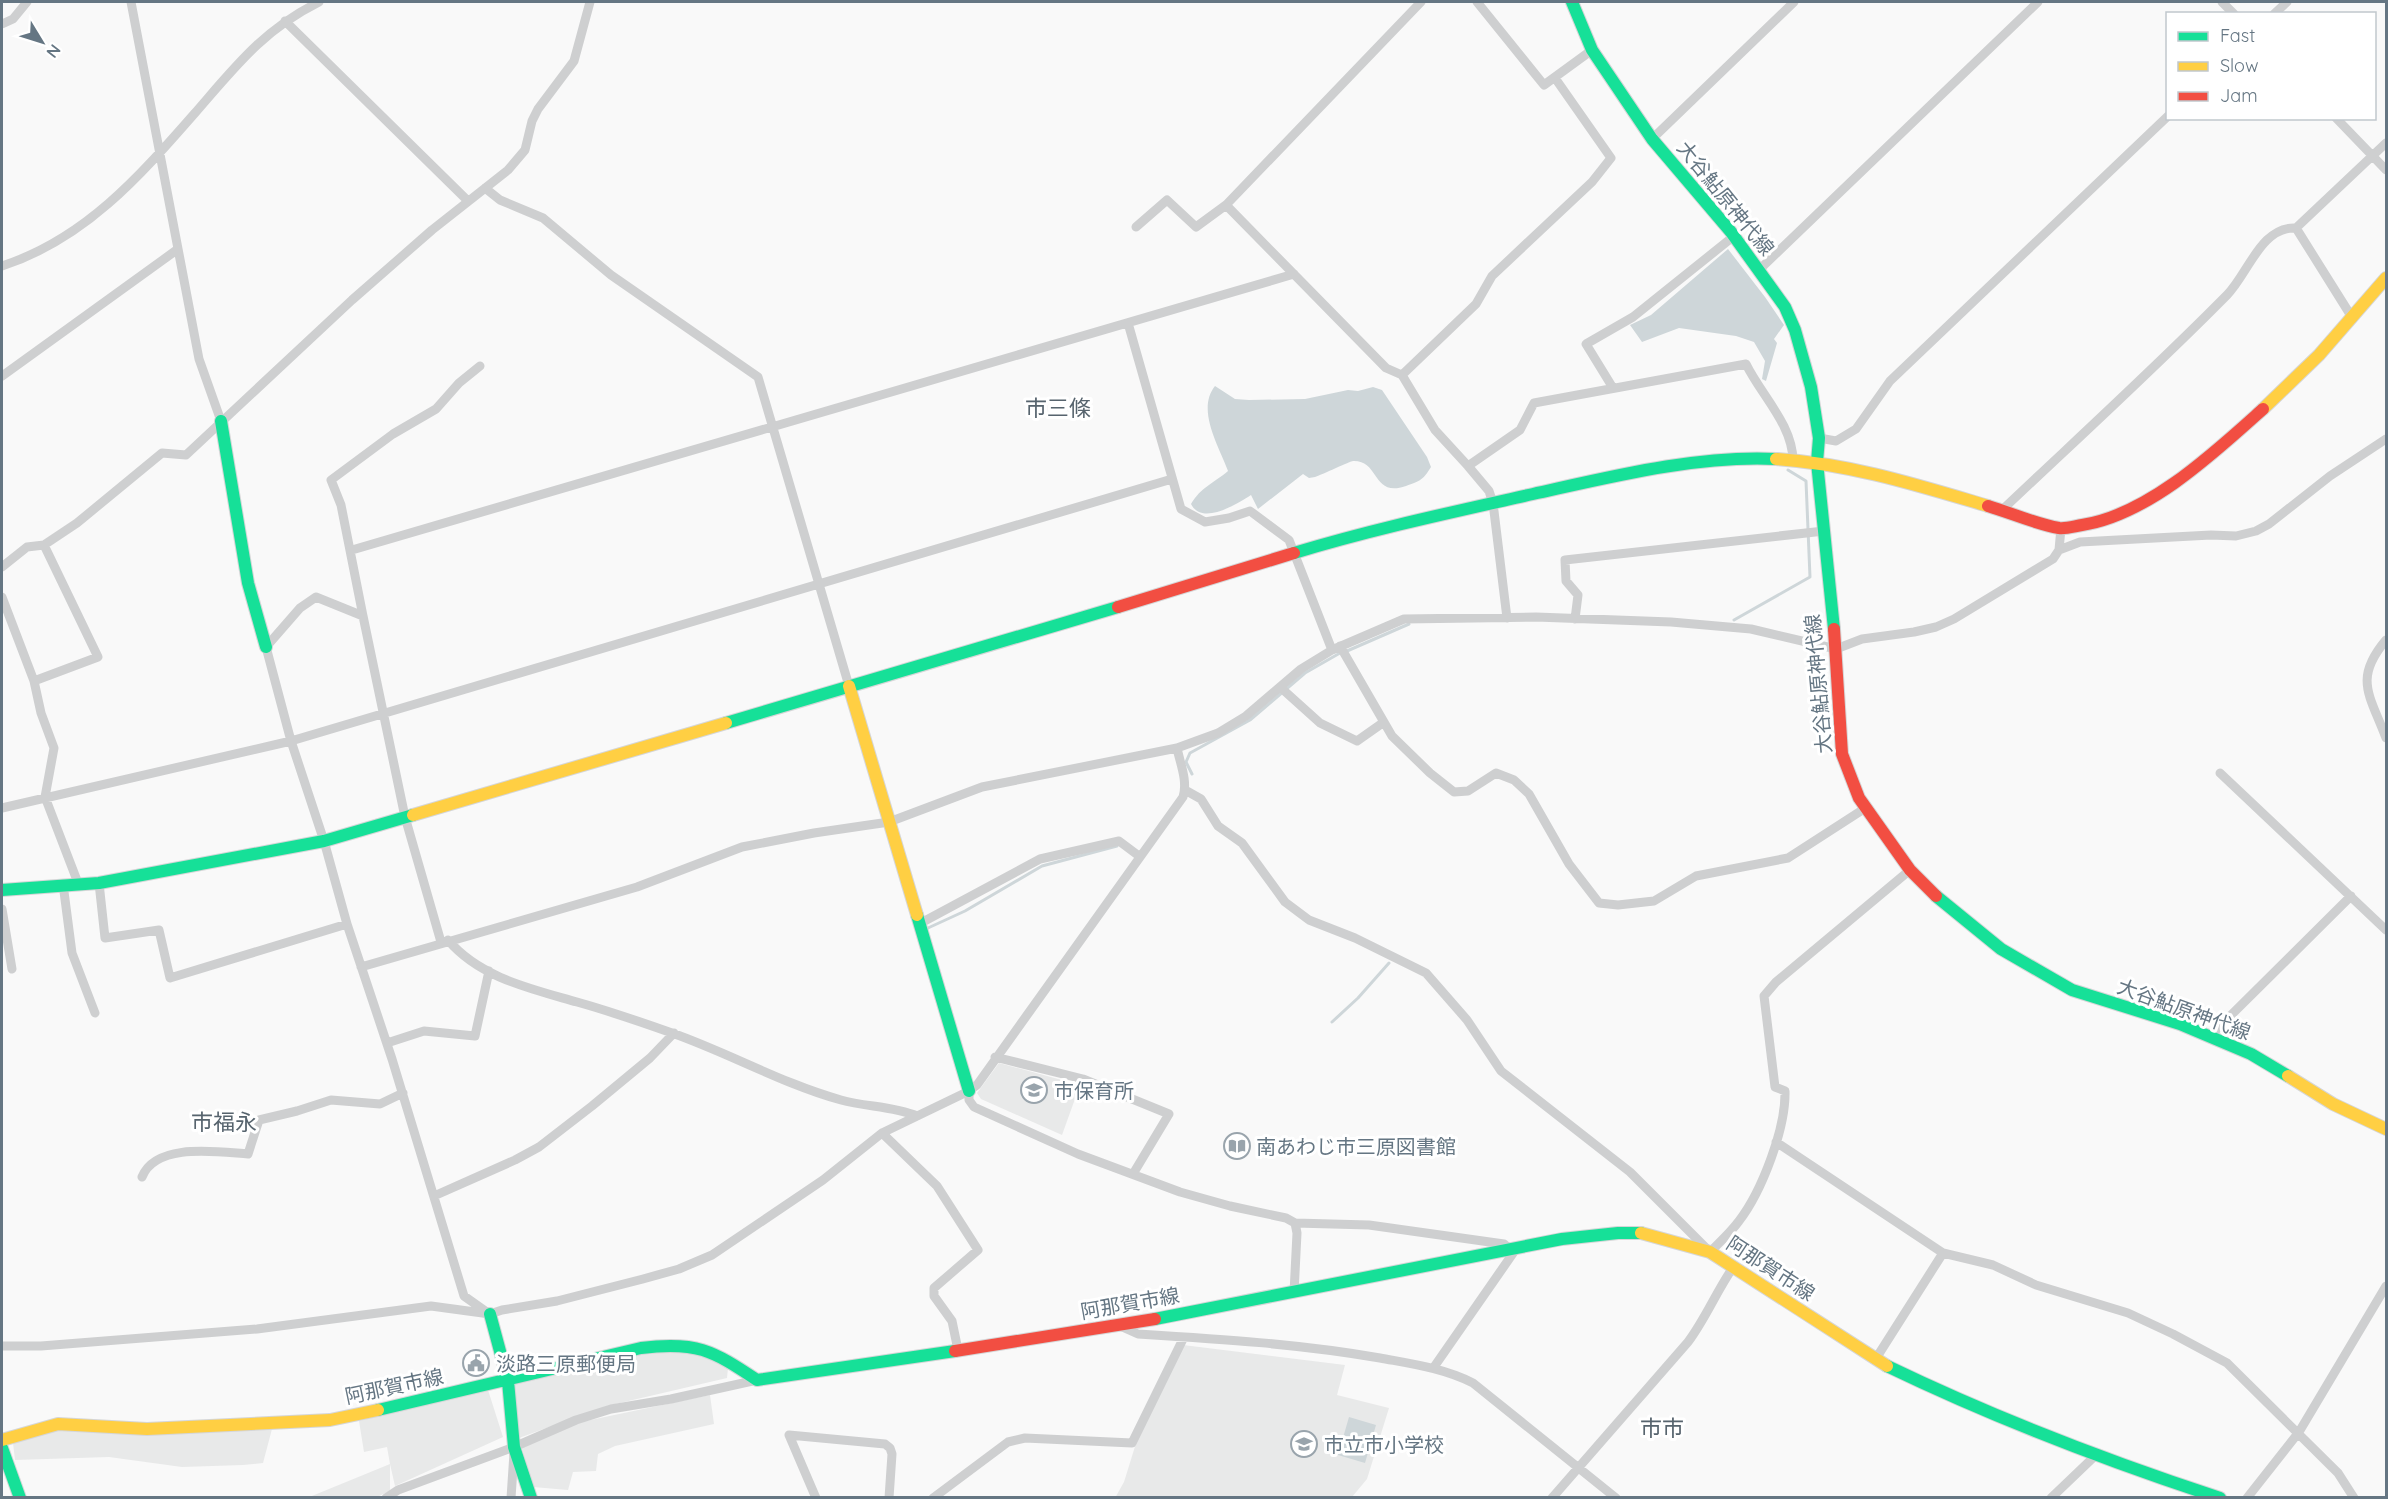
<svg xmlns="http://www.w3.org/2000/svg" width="2388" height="1499" font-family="Quicksand,'Noto Sans JP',sans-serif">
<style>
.built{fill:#e8e9e9}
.water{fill:#ced6d9}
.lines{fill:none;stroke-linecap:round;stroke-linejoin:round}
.stream{stroke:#ced6d9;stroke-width:3}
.fast-casing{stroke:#d5d6d7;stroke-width:14}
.slow-casing{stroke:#d5d6d7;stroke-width:14}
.jam-casing{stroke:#d5d6d7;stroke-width:14}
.street{stroke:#cecfd0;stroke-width:9}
.fast{stroke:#16e098;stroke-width:12}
.slow{stroke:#ffcf43;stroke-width:12}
.jam{stroke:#f24e42;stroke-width:12}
.labels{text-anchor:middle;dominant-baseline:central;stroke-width:6;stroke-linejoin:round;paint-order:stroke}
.street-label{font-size:20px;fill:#657683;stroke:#fff}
.poi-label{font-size:20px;fill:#657683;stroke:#fff;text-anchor:start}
.quarter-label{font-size:22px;fill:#57646e;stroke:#fff}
</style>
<rect width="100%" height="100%" fill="#f9f9f9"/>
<path class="built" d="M999,1063L1080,1085L1062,1135L981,1099L977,1093Z
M1183,1345L1345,1365L1337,1395L1389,1408L1367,1479L1352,1497L1115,1498L1124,1482L1137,1440Z
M670,1350L701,1354L728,1368L727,1378L607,1406L519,1438L514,1384L650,1352Z
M488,1390L503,1437L395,1486L390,1464V1491L377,1497L307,1498L390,1464L387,1447L364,1452L359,1421Z
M710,1395L714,1424L615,1446L598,1454L596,1471L573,1472L568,1490L533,1487L522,1448L576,1423Z
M272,1429L263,1463L243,1465L182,1467L109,1457L15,1460L13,1443L57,1430L145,1434Z"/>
<path class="water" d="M1728,249L1765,297L1784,325L1774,339L1777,343L1766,381L1762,379L1765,361L1754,342L1736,336L1679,328L1642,342L1630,325L1651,315Z
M1215,386L1235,399L1249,400L1305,399L1348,390L1358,391L1373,387L1382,390L1427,457L1431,467C1423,480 1420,481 1406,486C1372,498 1380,460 1353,461C1351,461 1321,475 1315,477L1309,478L1303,474L1258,509L1251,495C1237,504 1202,526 1191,504C1201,487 1214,483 1228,471C1219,446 1196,410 1215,386Z
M1349,1417L1376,1425L1365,1463L1338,1455Z"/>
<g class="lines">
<path class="stream" d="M1734,620L1810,577L1806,481L1788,470
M1347,651L1409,624
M1192,774L1186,762L1190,753L1250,720L1305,673L1340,653
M928,928L965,911L1042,866L1117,846
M1332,1022L1358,998L1389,963"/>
<defs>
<path id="fast" d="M1572,2L1592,50L1652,139L1731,232L1785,307L1795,330L1811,387L1819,438L1817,462L1834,629
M221,421L248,583L266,647
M1294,553C1373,529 1453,512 1533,494C1610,477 1697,455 1776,459
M726,723L1118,607
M2,890L99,883L324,841L413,815
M1936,896L2001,949L2072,990L2180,1024L2251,1054L2288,1076
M917,915L969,1091
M490,1314L508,1381L514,1447L531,1498
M1155,1319L1562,1239L1618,1233H1641
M1887,1366C1995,1418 2107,1461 2220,1498
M378,1410L641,1348C696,1341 712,1350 757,1380L955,1351
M2,1448L20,1498"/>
<path id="slow" d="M2263,409L2319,355L2386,278
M1776,459C1851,464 1917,485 1988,506
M849,686L917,915
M413,815L726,723
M2288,1076L2333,1104L2386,1129
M1641,1233L1710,1252L1887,1366
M2,1440L58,1424L147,1429L330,1420L378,1410"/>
<path id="jam" d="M1988,506C2011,513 2036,524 2059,528C2066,529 2075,526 2082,525C2148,515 2214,453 2263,409
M1118,607L1294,553
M1834,629L1842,754L1859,798L1910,870L1936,896
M955,1351L1155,1319"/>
</defs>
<use href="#fast" class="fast-casing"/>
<use href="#slow" class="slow-casing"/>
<use href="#jam" class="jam-casing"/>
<path class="street" d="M131,2L199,359L221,421
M1477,2L1544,85L1592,50
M2222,2L2234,14
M2274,14L2287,2
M285,21L468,201
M2,24L13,19L27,2
M2336,118L2386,170
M1652,139L1794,2
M485,188L500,200L543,218L611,275L758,377L849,686
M1226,205L1386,368L1402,375L1435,430L1468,466
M1136,227L1167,200L1196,227L1226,205L1421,2
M2296,228L2353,319
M2,266C85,239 139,177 195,113C235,67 263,30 319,2
M1759,270L2038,2
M1128,323L1181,509L1205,522L1229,518L1250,511L1289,540L1332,650
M1402,375L1476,304L1492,276L1592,182L1611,158L1555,78
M2,376L178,249
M1613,388L1586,344L1633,317L1734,236
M1819,438L1836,441L1856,429L1890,381L2168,116
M2001,511C2077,439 2154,369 2227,295C2248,274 2261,226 2296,228L2386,143
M352,550L1294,274
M2059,550L2080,542L2211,535L2236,536L2256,531L2269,524L2330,476L2386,439
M2,567L27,547L44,545L77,523L162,453L186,455L352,300L432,230L508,170L525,150L532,121L538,109L574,61L590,2
M2,597L34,681L41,713L54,748L45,797L78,883
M363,616L341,505L331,480L393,434L436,409L459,383L480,366
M1507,618L1493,503L1489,491L1468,466L1520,430L1534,403L1746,364C1761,395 1793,425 1793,461
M1575,619L1578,595L1566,581L1565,560L1824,531
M2386,640C2353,679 2370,695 2386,738
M1340,646L1392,736L1430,773L1454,792L1468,791L1496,773L1514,780L1529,794L1569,864L1599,903L1618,905L1654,901L1696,876L1788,858L1867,807
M34,681L98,657L44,545
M1280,687L1320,723L1357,741L1384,722
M2220,773L2386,930
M1185,790L1201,799L1218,826L1242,843L1285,902L1309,920L1355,938L1426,973L1467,1020L1501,1071L1630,1172L1710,1252C1720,1242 1731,1232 1739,1221C1762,1191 1786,1128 1785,1091L1775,1087L1764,996L1776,982L1910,870
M2,808L291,741L1172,479
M99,883L105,938L159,930L170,978L347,924
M63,884L72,953L95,1013
M2,909L12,969
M919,924L1040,859L1119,841L1139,856
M448,940C480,978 532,989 577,1002C609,1011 641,1022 672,1033C729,1053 783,1084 841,1100C866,1107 893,1106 917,1116
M441,942L405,817L363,616L316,597L300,608L266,647L291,741L324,841L347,924L392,1059L464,1296L488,1313
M361,967L637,887L742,847L814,833L889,822L982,787L1177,748L1218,733L1246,716L1301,669L1332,650L1404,619L1536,617L1671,622L1751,629L1836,649L1862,639L1914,632L1936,627L1954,619L2053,559L2059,550L2061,528
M2210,1036L2351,896
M387,1043L424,1031L475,1036L489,971
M995,1057L1083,1079L1169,1114L1133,1174
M969,1091V1100L974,1107L1078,1154L1180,1192L1230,1206L1286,1218L1295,1223L1297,1233L1294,1293
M882,1133L937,1186L978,1250L934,1288V1296L952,1321L958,1350
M1776,1142L1943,1253L1993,1265L2036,1285L2128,1313L2173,1334L2227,1363L2338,1473L2354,1498
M142,1177C156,1142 218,1152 248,1154L259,1120L297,1111L331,1100L380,1104L403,1093
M434,1196L515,1160L539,1147L592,1106L650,1058L674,1033
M1295,1223L1369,1225L1504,1244L1511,1250
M1120,1326L1138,1334C1219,1339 1300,1344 1380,1358C1412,1364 1443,1368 1473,1383L1616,1498
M2,1346H41L257,1329L431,1306L490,1314L502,1310L557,1301L643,1279L679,1269L712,1255L823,1180L882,1133L969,1091L977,1085L1183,797C1188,781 1180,763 1177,748
M1875,1360L1943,1253
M1434,1367L1516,1249
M386,1498L398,1490L514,1447L576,1420L611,1409L671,1399L757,1380
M511,1498L514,1453
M816,1498L789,1435L885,1444L890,1448L892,1454L889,1498
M933,1498L1008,1442L1025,1438L1132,1443L1184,1337
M1552,1498L1688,1342C1706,1318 1717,1290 1734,1266
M2051,1498L2097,1454
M2247,1498L2299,1432L2386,1286"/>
<use href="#fast" class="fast"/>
<use href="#slow" class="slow"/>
<use href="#jam" class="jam"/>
</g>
<defs>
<symbol id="school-ring" viewBox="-11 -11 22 22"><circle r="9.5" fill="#fff" stroke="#99a4ac" stroke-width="1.5"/><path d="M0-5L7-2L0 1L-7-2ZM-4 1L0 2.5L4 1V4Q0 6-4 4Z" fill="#99a4ac"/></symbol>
<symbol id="library-ring" viewBox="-11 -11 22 22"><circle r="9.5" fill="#fff" stroke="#99a4ac" stroke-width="1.5"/><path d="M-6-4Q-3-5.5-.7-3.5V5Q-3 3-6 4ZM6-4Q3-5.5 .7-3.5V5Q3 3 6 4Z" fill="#99a4ac"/></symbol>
<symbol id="civic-ring" viewBox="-11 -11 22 22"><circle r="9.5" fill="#fff" stroke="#99a4ac" stroke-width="1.5"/><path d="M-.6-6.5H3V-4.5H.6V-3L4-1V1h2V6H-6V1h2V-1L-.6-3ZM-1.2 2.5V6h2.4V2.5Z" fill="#99a4ac"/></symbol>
</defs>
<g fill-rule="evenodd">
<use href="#school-ring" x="1019" y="1075" width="30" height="30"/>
<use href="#library-ring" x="1222" y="1131" width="30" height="30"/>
<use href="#civic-ring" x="461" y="1348" width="30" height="30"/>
<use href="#school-ring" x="1289" y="1429" width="30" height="30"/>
</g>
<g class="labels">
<g class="street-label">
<text transform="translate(1726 198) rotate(51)">大谷鮎原神代線</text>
<text transform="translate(1818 684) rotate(-95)">大谷鮎原神代線</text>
<text transform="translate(2184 1009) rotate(20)">大谷鮎原神代線</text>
<text transform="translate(1771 1268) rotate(33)">阿那賀市線</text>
<text transform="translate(1130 1303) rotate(-10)">阿那賀市線</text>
<text transform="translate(394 1386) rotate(-12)">阿那賀市線</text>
</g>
<g class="poi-label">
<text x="1054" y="1090">市保育所</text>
<text x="1256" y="1146">南あわじ市三原図書館</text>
<text x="496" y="1363">淡路三原郵便局</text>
<text x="1324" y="1444">市立市小学校</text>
</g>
<g class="quarter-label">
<text x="1058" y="408">市三條</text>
<text x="224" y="1122">市福永</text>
<text x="1662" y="1428">市市</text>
</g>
</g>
<rect width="2388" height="1499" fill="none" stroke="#657683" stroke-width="6"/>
<rect x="2166" y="12" width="210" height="108" fill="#ffffff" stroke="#c1c8cd" stroke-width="1.5"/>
<rect x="2178" y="32" width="30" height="9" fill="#16e098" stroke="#c1c8cd" stroke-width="1.5"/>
<text x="2220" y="42" font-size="18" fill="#657683">Fast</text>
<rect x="2178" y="62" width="30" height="9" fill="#ffcf43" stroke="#c1c8cd" stroke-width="1.5"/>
<text x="2220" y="72" font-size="18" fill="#657683">Slow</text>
<rect x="2178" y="92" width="30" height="9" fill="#f24e42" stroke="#c1c8cd" stroke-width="1.5"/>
<text x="2220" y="102" font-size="18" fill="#657683">Jam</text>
<g transform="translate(42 42) rotate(128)" stroke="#ffffff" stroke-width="4.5" paint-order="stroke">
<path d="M0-4.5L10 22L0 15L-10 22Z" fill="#657683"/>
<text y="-9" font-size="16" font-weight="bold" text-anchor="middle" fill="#657683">N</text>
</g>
</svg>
